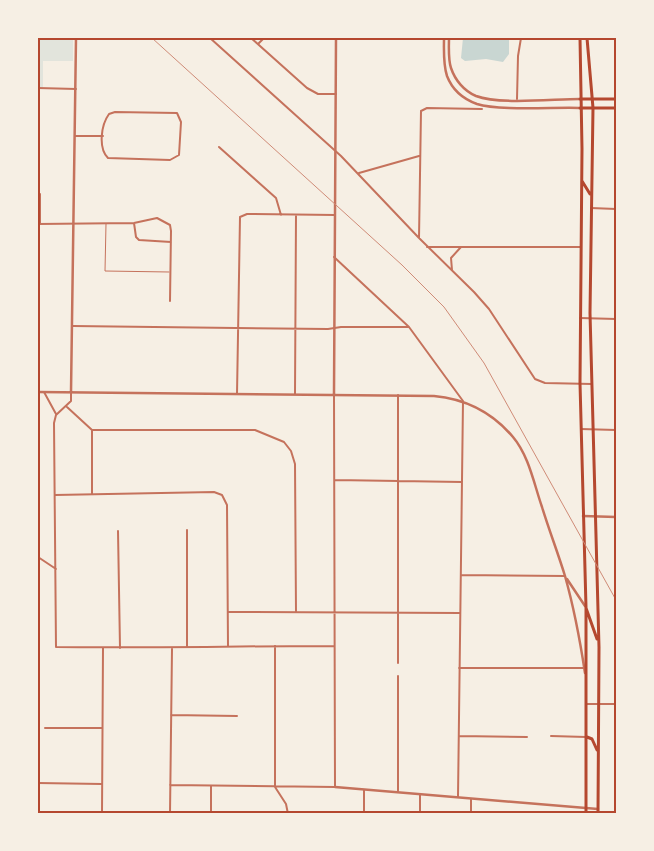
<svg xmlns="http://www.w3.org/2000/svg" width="654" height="851" font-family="Signika,sans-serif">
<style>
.green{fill:#e2e4dc}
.water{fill:#c9d6d2}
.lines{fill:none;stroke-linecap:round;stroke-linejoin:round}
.service{stroke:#c5725c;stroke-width:1}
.minor{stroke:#c5725c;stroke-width:2}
.tertiary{stroke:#c5725c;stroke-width:2.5}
.primary{stroke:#b5482f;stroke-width:3}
.rail{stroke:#cf8b77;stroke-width:1}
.neatline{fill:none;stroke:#b5482f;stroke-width:2}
</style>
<rect width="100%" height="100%" fill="#f6efe4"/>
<path class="green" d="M38,38H73V61H43V87H38Z"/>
<path class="water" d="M463,38H509V54L503,62L486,59L465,61L461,58Z"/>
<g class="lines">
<path class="service" d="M106,224L105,271L169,272"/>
<path class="minor" d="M210,38L341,156L419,238L474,292L489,309L535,379L545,383L592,384
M251,38L307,88L318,94H336
M259,43L264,38
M38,88L76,89
M517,99L518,56L521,38
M115,112L177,113L181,122L179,155L170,160L108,158C98,148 101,125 109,114Z
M75,136H103
M219,147L276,198L281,215
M359,173L419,156
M40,194V224
M591,208L616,209
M134,223L136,237L139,240L171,242
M38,224L134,223L157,218L170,225L171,231L170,301
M419,238L421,111L427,108L482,109
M427,247H580
M334,257L409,327L463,401L458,797
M452,270L451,258L461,247
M580,318L616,319
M38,319V353
M73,326L328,329L341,327H409
M44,392L56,414
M71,392V401L56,415L54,423L56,647C149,648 241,646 334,646
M237,394L240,217L247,214L335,215
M295,394L296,215
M67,407L92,430V493
M581,429L616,430
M92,430H255L284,442L291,451L295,464L296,612
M335,480L462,482
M55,495L214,492L222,495L227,505L228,645
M118,531L120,648
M38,557L56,569
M461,575L565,576
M228,612L460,613
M275,646V787L286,804L288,814
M187,647V530
M398,663V395
M459,668H584
M587,704H616
M171,715L237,716
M45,728H102
M459,736L527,737
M551,736L586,737
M38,783L102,784
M170,785L335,787L334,394
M364,790V814
M398,791V676
M420,795V814
M471,799V814
M102,814L103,648
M170,814L172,649
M211,814V786"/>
<path class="tertiary" d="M444,38C444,50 443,64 447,76C452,89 463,99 477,104C499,111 554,107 580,108
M449,38C449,47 448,59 451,68C455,80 464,91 476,96C500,105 553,99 580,99
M38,392L434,396C466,399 492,412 513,437C529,456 534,484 542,507C549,530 558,553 565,576C574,608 580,640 585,673
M71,392L76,38
M334,394L336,38
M583,516L616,517
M567,579L585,606
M335,787L598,809"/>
<path class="primary" d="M580,38L582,149L580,383L586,607V814
M587,38L593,108L590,313L599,647L598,814
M580,99H616
M580,108H616
M582,181L590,194
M586,608L597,639
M587,737L592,739L597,750"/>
<path class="rail" d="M152,38L402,265L444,307L484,363L616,600"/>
</g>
<rect width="654" height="851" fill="none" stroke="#f6efe4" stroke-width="78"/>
<rect x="39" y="39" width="576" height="773" class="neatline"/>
</svg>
